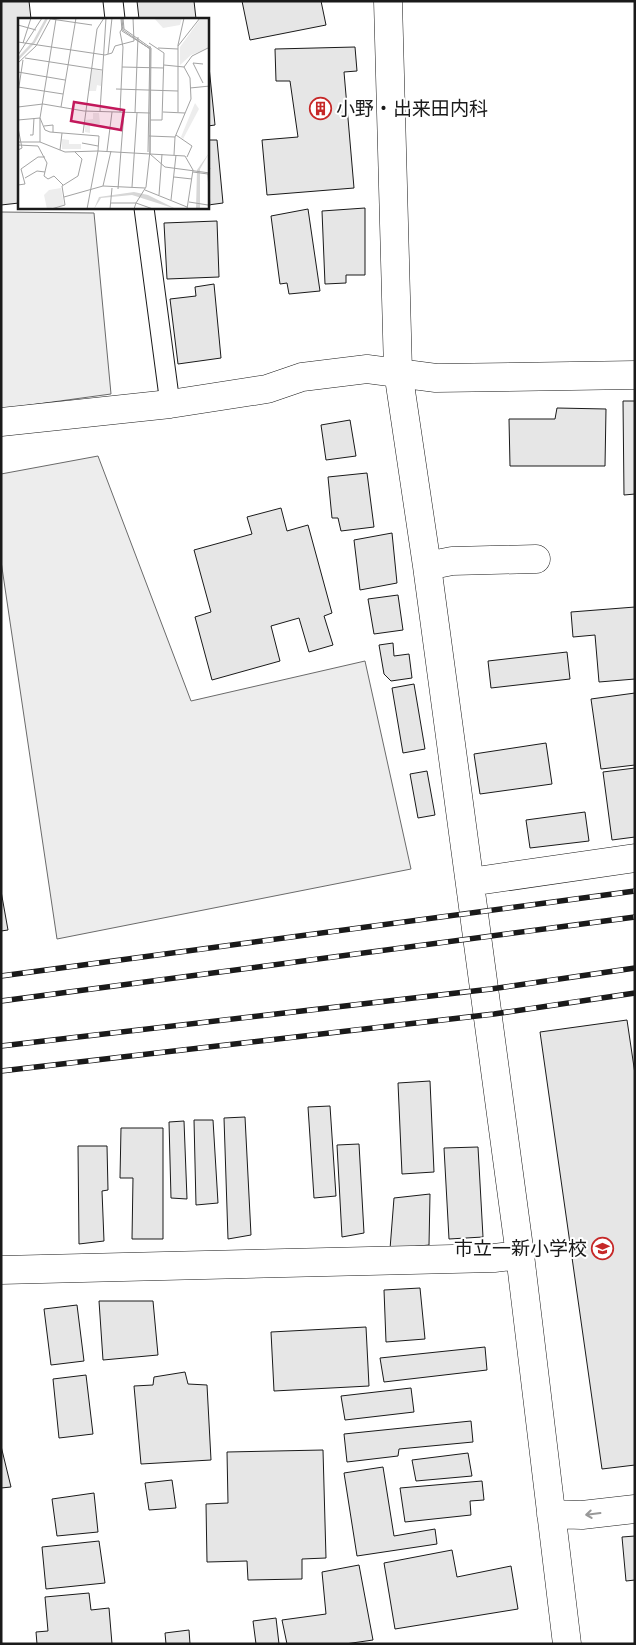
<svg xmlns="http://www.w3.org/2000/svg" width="636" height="1645" font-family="Signika,'Noto Sans JP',sans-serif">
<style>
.built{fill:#ededed;stroke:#6a6a6a}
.building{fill:#e6e6e6;stroke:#1a1a1a}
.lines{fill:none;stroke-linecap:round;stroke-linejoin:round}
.lane-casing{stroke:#1a1a1a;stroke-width:21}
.street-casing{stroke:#1a1a1a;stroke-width:29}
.lane{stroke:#fff;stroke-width:19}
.street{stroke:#fff;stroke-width:28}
.rail-casing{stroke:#1a1a1a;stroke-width:5.5}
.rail{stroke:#fff;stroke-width:4;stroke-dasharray:11;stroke-linecap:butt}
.oneway{stroke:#989898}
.labels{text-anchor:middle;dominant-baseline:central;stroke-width:4;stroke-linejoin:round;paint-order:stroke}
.poi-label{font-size:19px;fill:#1a1a1a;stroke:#fff;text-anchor:start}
.inset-river{fill:none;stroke:#d7d7d7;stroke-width:2.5}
.inset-road{fill:none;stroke:#a3a3a3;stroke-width:1}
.view{fill:#c2185b;fill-opacity:0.15;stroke:#c2185b;stroke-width:2.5}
.inset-edge{fill:none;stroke:#1a1a1a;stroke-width:2.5}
</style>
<rect width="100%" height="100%" fill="#fff"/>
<path class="built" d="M1,212L94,213L111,394L1,409Z
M98,456L191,701L365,661L411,869L57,939L1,561V474Z"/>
<path class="building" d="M1,1H29L31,19H19V203L1,205Z
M137,1H194L196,19H139Z
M242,1H321L326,25L250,40Z
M355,47L357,71L344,72L354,188L267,195L262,140L298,137L290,81H276L275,49Z
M208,57L215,125L208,126Z
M208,140H217L223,203L208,205Z
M365,208V275H346V283L325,284L322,211Z
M308,209L320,291L289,294L287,283L280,284L271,216Z
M217,221L219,277L167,279L164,223Z
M214,284L221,358L178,364L170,299L196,296L195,287Z
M623,401H635V494L624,495Z
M557,408L606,409L605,466H510L509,419H555Z
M350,420L356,456L326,460L321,425Z
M367,473L374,527L341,531L338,518H332L328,477Z
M281,508L287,531L308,525L332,613L324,616L333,645L309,652L299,618L271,626L280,661L212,680L195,617L211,612L194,550L252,534L247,517Z
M392,533L397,583L360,590L354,540Z
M398,595L403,630L374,634L368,599Z
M635,607V679L599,682L595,635L573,637L571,612Z
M393,643L394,656L409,654L412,678L391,681L384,674L379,645Z
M567,652L570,679L491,688L488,661Z
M414,684L425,749L403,753L392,688Z
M635,693V765L601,769L591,699Z
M546,743L552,784L480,794L474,754Z
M635,768V837L612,840L603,772Z
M427,771L435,815L418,818L410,774Z
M585,812L589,841L530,848L526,820Z
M1,891L8,930L1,931Z
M627,1020L635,1074V1465L602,1469L540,1032Z
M430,1081L434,1172L402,1174L398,1083Z
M330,1106L336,1196L314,1198L308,1107Z
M245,1117L251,1235L228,1239L224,1118Z
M194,1120H213L218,1203L196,1205Z
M184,1121L187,1199L171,1198L169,1122Z
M121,1128H163V1239H132L133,1178H120Z
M359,1144L364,1233L342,1237L337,1145Z
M78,1146H107L108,1190L102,1191L104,1241L79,1244Z
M478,1147L483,1237L449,1239L444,1148Z
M430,1194L429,1245L390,1249L394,1198Z
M420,1288L425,1339L386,1342L384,1290Z
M99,1301H153L158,1355L103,1360Z
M77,1305L84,1361L51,1365L44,1309Z
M366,1327L369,1386L274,1391L271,1332Z
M485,1347L487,1370L384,1382L380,1358Z
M185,1372L188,1384L207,1385L211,1460L141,1464L134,1386L153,1385L154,1377Z
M86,1375L93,1434L59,1438L53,1379Z
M411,1388L414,1412L345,1420L341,1396Z
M471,1421L473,1442L399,1449L398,1456L347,1462L344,1434Z
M1,1446L11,1487L1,1488Z
M323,1450L326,1558L302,1559V1579L248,1580L247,1561L207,1562L206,1504L228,1503L227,1452Z
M468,1453L472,1476L416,1481L412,1460Z
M383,1467L394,1536L435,1529L437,1544L357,1556L344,1473Z
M172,1480L176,1508L149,1510L145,1483Z
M482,1481L484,1500L470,1501L471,1515L405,1522L400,1488Z
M94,1493L98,1532L57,1536L52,1499Z
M635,1536V1580L626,1581L622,1537Z
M99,1541L105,1583L46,1589L42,1547Z
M452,1550L457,1577L511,1566L518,1609L395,1629L384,1563Z
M359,1565L373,1640L345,1644H287L282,1620L326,1614L322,1572Z
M89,1593L91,1610L109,1608L112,1644H37L36,1632L48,1631L45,1597Z
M276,1618L279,1644H256L253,1621Z
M189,1630L190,1644H166L165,1633Z"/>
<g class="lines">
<defs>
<path id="lane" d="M113,1L115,19
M144,208L170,404"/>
<path id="street" d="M388,1L398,371L427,566L520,1255L567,1644
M1,422L170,404L267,389L302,377L367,369L436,378L635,375
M427,566L452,561L536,559
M470,882L635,858
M1,1270L494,1258L520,1255
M551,1514L582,1515L635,1509"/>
</defs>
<use href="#lane" class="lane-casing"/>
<use href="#street" class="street-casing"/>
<use href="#lane" class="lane"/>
<use href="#street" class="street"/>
<defs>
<path id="rail" d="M1,976L635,891
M1,1001L635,917
M1,1046L491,989L635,968
M1,1071L494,1014L635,993"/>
</defs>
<use href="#rail" class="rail-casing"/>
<use href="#rail" class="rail"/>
</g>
<defs><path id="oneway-shaft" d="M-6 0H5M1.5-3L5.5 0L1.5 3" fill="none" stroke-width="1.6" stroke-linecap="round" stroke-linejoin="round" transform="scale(1.25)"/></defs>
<use class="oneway" href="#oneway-shaft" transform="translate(593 1514) rotate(173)"/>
<defs>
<symbol id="building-ring" viewBox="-11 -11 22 22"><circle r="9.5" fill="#fff" stroke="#c62828" stroke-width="1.5"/><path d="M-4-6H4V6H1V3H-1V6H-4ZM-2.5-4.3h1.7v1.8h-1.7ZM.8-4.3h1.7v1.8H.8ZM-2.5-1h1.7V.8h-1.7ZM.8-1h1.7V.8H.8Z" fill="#c62828"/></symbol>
<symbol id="school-ring" viewBox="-11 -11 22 22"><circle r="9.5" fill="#fff" stroke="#c62828" stroke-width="1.5"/><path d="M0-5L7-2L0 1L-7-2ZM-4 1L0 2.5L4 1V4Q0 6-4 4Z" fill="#c62828"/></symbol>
</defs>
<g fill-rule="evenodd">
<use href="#building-ring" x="308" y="96" width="25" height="25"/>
<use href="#school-ring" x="590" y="1236" width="25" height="25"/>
</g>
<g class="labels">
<g class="poi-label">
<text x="336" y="109">小野・出来田内科</text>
<text x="587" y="1249" text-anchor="end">市立一新小学校</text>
</g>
</g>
<g transform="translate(18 18)">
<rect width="191" height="191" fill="#fff"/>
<path d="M136,0H164L162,7L145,10ZM183,0H191V30L173,37L162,47V29ZM74,51L84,53L83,68L79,67L78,73H70ZM177,85L181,91L165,121L163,119ZM75,95H81L82,106H72V115L67,114V102L75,101ZM44,121L51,122V126H63V131H44ZM43,170L46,187L29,191L26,177L31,172Z" fill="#ededed"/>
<path d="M191,135L182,151V191H178L179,152ZM116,174L130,177L158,191L114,177L83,180L76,191L81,179Z" fill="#d7d7d7"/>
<path class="inset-river" d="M0,41L16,24L29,0"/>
<path class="inset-road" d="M103,0L104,13L131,30M104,0L105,12L132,31V136L147,149L192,155M33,1L74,7M0,7L18,12M0,24L87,37L94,35L97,28L116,23L115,0M5,25L13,0M131,25L146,35L144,102H132M160,28L182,0M140,30L160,31M90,36L94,0M0,37L24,0M7,40L84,52M0,45L18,28L33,0M185,46L175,45L185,65M146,47L166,49L172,60L173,81L157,119L156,137M104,49L146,50M166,49L174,38L192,29M0,54L47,62M0,69L45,76M172,70L192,68M98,71L160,73M0,75L5,42M0,89L25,86L66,93L132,95M43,89L58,0M82,93L88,0M102,94L105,29L102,14L105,9M145,94L167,95M160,94V27L166,0M117,95L120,19M0,102L22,100L27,112L32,114L81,118L80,133L167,138L175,152M26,108L35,107V114M0,110L4,130L0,132M65,115L79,11L86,0M12,117H15L16,100M158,117L174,128L169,139M131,118L157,119M0,124H22L47,134L80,133L69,191M22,124V100L38,1M64,125L80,128M0,127L20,128L29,145L26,158L30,161L36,158L45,167M42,132L44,115M89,133L94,94M93,133L85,168L127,170M130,134L132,28M175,154L190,156L192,150M190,156L192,188M156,159L174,161M7,160L19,153L27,154M0,167L7,166L3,151L20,139H27M114,169L119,95M100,171L106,94M127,172L169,189M141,177L144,136M46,179L85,168M153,182L158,137M171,184L190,187M93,185H118L128,169L132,133L133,30L106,11L105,0M33,191L47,187L44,168L60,158L64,141L57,134M92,191L94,170M116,191L118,185L135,191M169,191L175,152"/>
<path class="view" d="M56,84L106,92L103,112L53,103Z"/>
<rect width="191" height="191" class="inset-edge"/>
</g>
<rect width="636" height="1645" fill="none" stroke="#1a1a1a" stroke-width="5"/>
</svg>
